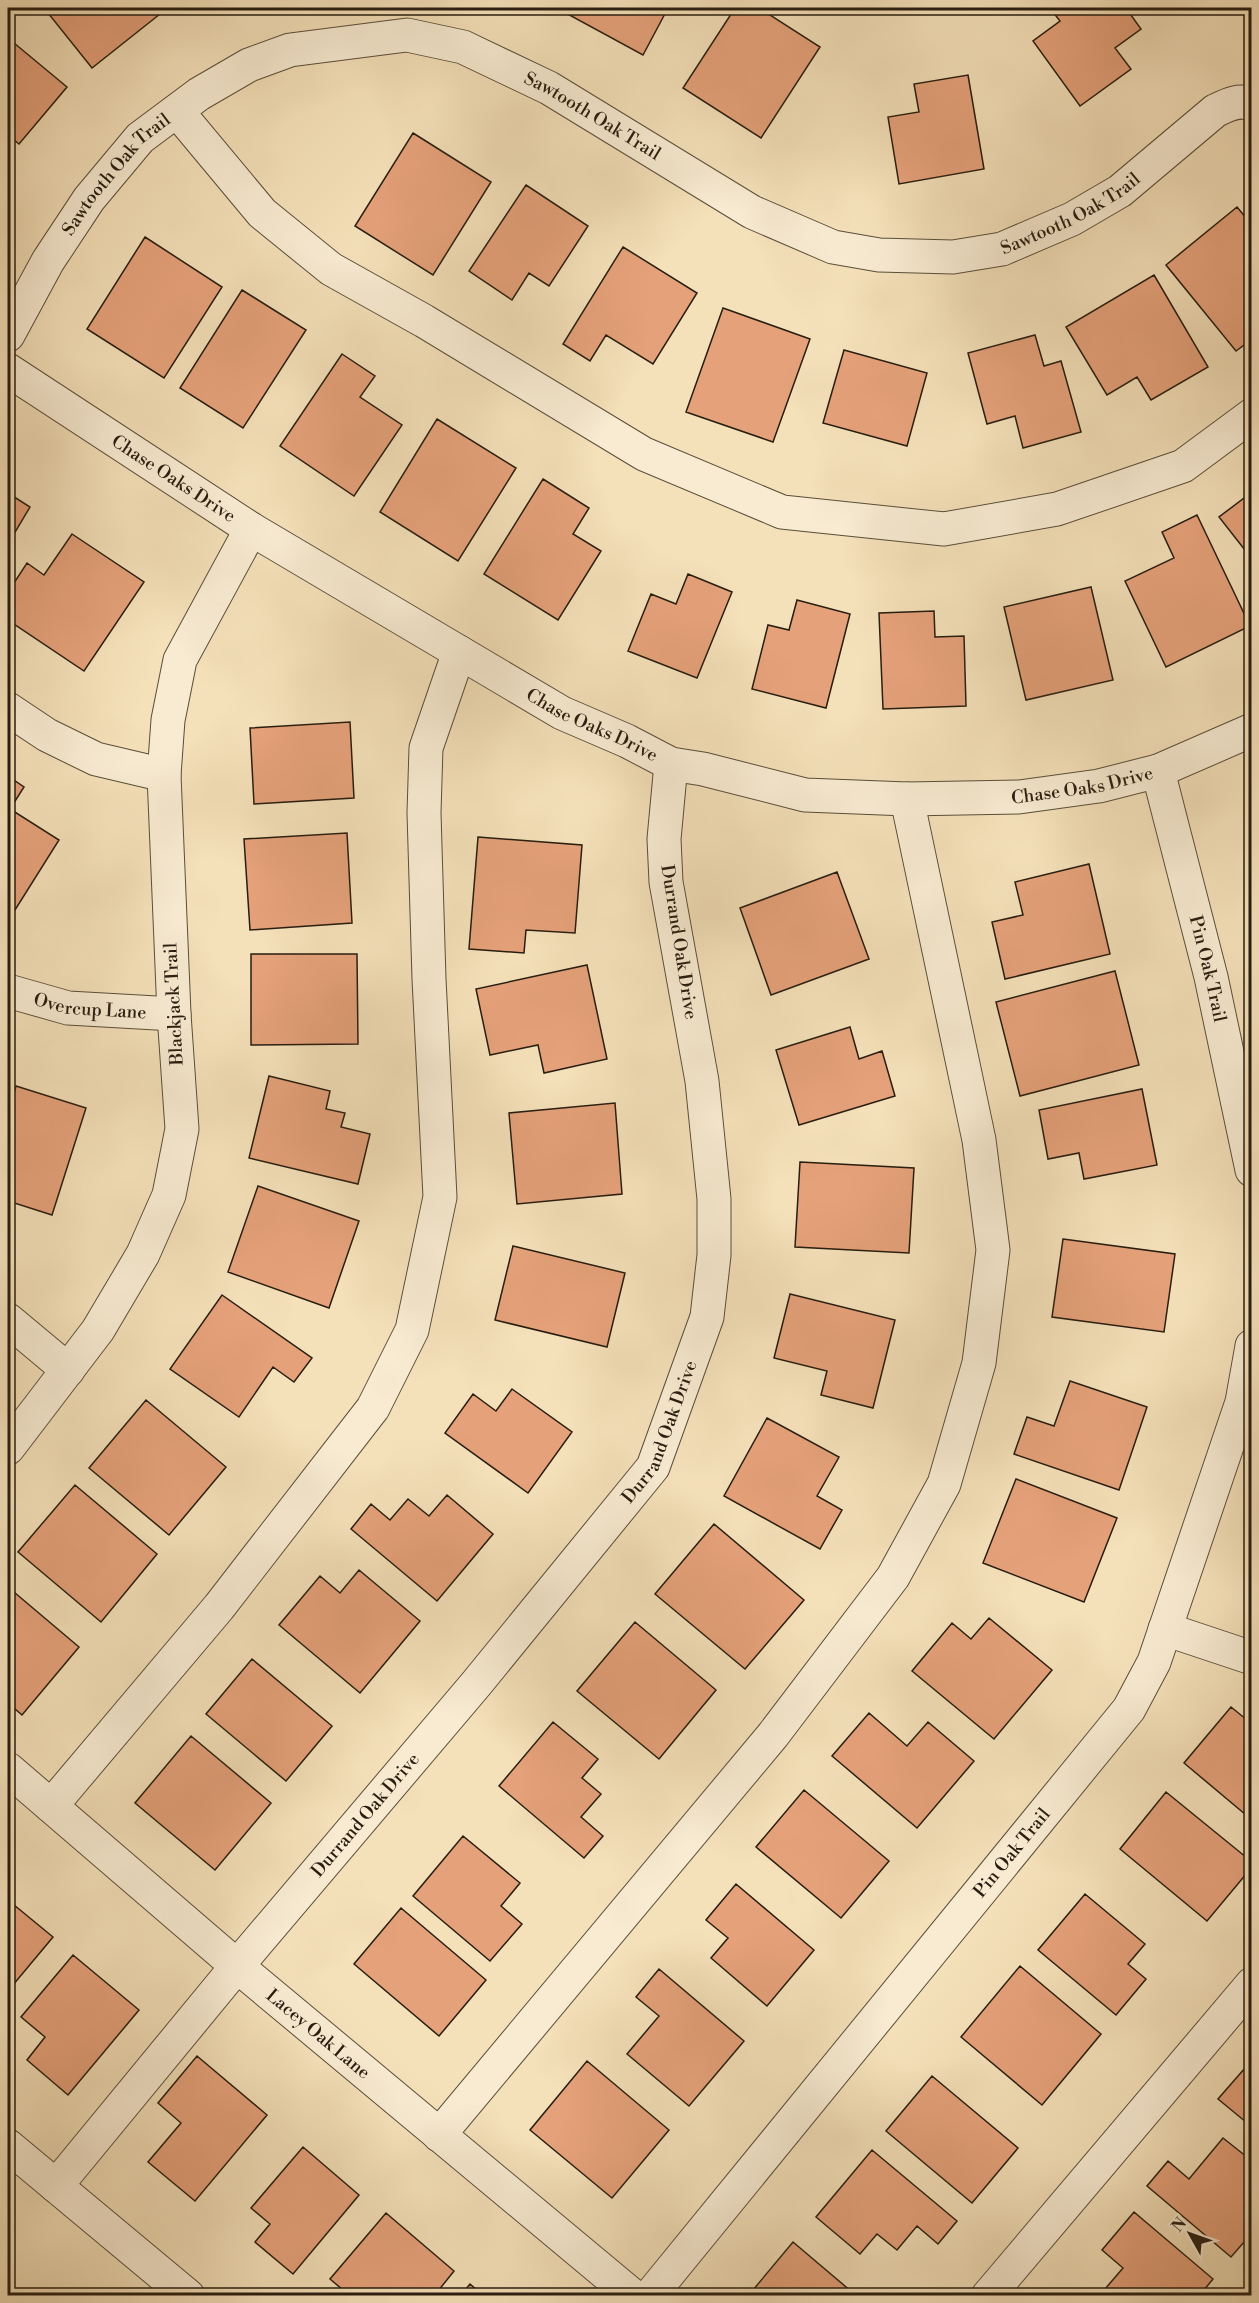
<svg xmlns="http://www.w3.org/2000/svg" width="1259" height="2303" font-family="'Libre Bodoni',serif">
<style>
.building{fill:#e5a17a;stroke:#271d10;stroke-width:1.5}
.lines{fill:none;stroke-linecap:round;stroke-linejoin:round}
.minor-casing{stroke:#5a4e3a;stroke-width:35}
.minor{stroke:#f8ebd2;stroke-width:33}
.labels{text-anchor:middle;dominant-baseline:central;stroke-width:4.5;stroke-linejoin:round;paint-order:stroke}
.street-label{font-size:18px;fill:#271d10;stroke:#f8ebd2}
</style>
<rect width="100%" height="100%" fill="#f4e0b9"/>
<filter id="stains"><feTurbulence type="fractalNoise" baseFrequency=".00333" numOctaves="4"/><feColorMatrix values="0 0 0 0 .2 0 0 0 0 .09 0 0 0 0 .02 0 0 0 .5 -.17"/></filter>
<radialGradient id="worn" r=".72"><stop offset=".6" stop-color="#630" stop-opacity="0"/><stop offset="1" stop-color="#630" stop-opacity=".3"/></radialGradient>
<path class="building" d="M44,8H163L165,10L92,68Z
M564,8H668L643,55L562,11Z
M735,8H759L820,47L761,138L683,88Z
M1050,8H1126L1141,29L1115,48L1131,69L1080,106L1033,41L1060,21Z
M8,38L67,87L19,144L8,135Z
M968,75L984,169L899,184L888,117L919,112L914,84Z
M413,133L491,182L433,275L355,226Z
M526,185L588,226L549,286L529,273L512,300L469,271Z
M1237,207L1252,225V303L1245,308L1252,316V339L1236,351L1166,265Z
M145,237L222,287L164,378L87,329Z
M623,247L697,293L653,364L606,335L590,361L563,344Z
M1154,275L1208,367L1151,400L1137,377L1107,395L1066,327Z
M242,290L306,330L243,428L180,388Z
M723,308L810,339L773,442L686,412Z
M1035,335L1044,366L1061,361L1081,432L1023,448L1015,416L987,424L968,353Z
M844,350L927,373L907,446L823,423Z
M342,354L375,376L360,397L402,425L354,496L280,446Z
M437,419L516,468L458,561L380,512Z
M543,479L589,508L573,534L601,551L558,620L484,574Z
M1252,492V559L1219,517Z
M8,493L30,507L8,544Z
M1197,515L1250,626L1166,667L1125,581L1174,558L1162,532Z
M72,534L144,582L84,671L8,620V592L27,563L44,575Z
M688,574L732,592L697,678L628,651L651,594L676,604Z
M1091,587L1113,680L1026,700L1004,607Z
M797,600L850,614L826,708L752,689L768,625L789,630Z
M934,611L935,637L964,636L966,706L883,709L879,613Z
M350,722L354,798L254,804L250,728Z
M8,776L24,787L10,809L59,840L15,910L8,906Z
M347,833L352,923L250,930L244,839Z
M478,837L582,845L575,933L526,930L524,953L469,949Z
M1089,864L1110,954L1005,979L992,922L1023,915L1015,882Z
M837,872L869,959L771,995L740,908Z
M251,954H357L358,1044L251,1045Z
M587,965L607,1059L544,1073L538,1045L490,1055L476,989Z
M1115,971L1139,1065L1020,1096L996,1002Z
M850,1027L859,1059L882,1051L895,1096L799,1125L776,1050Z
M269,1076L330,1091L326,1109L345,1113L341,1127L370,1134L358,1184L249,1158Z
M16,1086L86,1108L52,1215L8,1201V1115Z
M1142,1089L1157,1165L1084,1179L1079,1153L1048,1159L1039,1110Z
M615,1103L622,1194L517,1204L509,1113Z
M800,1162L914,1168L909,1253L795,1247Z
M258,1186L359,1221L329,1308L228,1272Z
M1063,1239L1175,1254L1164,1332L1052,1317Z
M513,1246L625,1273L607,1347L495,1320Z
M790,1294L895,1320L873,1408L821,1395L827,1371L774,1358Z
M222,1295L312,1358L294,1382L273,1367L239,1417L170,1369Z
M1070,1381L1147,1407L1119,1490L1014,1454L1027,1417L1054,1426Z
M512,1389L572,1432L528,1493L445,1433L473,1394L496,1411Z
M146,1400L226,1467L169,1535L89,1468Z
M767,1418L839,1457L817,1496L842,1510L820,1549L724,1496Z
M1016,1479L1117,1518L1084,1602L983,1563Z
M75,1485L157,1554L101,1622L18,1552Z
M447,1495L493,1534L437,1601L351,1529L371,1504L390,1520L408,1499L429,1516Z
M714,1524L804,1600L745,1669L655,1594Z
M359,1570L420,1621L360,1693L279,1625L320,1576L340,1593Z
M8,1587L79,1647L22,1715L8,1703Z
M989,1618L1052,1670L994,1739L912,1671L952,1623L971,1639Z
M635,1622L716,1690L659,1759L577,1691Z
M252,1659L332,1726L286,1781L206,1714Z
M1231,1707L1252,1724V1820L1184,1763Z
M869,1713L907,1746L928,1722L974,1761L917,1828L832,1756Z
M553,1722L598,1759L582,1778L601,1794L581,1817L603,1836L584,1858L499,1786Z
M191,1736L271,1803L215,1870L135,1803Z
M804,1790L889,1861L841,1918L756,1847Z
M1166,1792L1252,1862V1867L1207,1921L1120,1849Z
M463,1836L520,1883L501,1906L522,1924L490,1961L413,1896Z
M736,1884L814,1950L767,2006L711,1958L728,1938L706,1920Z
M1085,1894L1145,1944L1128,1964L1146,1979L1116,2015L1038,1950Z
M8,1900L53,1937L8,1991Z
M401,1908L486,1980L439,2036L354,1964Z
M73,1955L139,2010L68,2095L27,2060L45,2037L21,2017Z
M1020,1966L1101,2034L1042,2105L961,2037Z
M659,1969L744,2041L689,2106L627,2054L659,2016L636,1997Z
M197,2056L267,2115L195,2201L148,2162L181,2123L158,2103Z
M1252,2060V2127L1218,2099Z
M587,2061L669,2130L612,2198L530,2130Z
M932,2076L1018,2148L972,2203L886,2131Z
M1223,2138L1252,2161V2233L1231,2257L1147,2186L1168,2161L1189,2179Z
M303,2147L359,2195L293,2274L255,2242L270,2224L251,2208Z
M872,2150L957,2221L938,2244L917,2226L897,2250L877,2234L860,2254L816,2217Z
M1134,2212L1213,2279L1199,2296H1112L1105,2289L1123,2268L1102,2250Z
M386,2213L454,2271L434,2296H350L330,2279Z
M793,2242L852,2292L848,2296H748Z
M470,2284L484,2296H460Z"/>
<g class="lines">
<defs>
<g id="minor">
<path d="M177,111L262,213L331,269L424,321L644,454L782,512L944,529L1057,509L1183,466L1252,415"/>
<path id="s1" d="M8,335L48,261L89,199L140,138L199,94L249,65L290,50L407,35L463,47L549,88L752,212L833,247L879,255L953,257L1002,249L1072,219L1120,191L1215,111C1227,105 1240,98 1252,105"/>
<path id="s2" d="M8,370L251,529L562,713L627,741L671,764L703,769L805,795L907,799L1019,797L1099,786L1158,771L1252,730"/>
<path d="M8,709L47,735L96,759L164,775"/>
<path id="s3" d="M1158,771L1211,977L1252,1170"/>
<path id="s4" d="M8,991L68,1008L174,1014"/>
<path d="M8,1320L68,1370"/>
<path d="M8,1448L98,1330L143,1254L169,1195L182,1129L174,1014L164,775L168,720L180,660L251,529"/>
<path d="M1165,1629L1252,1658"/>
<path id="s5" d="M8,1769L237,1966L633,2296"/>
<path d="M51,1806L219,1607L373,1408L412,1330L440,1197L429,979L424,813L426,748L459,652"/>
<path d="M439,2135L773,1735L893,1577L944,1484L979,1363L993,1250L979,1140L907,799"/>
<path d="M8,2146L188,2296"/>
<path id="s6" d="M56,2186L237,1966L476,1684L653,1467L707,1317L714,1255V1199L702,1081L666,882L664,839L671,764"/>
<path id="s7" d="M650,2296L1129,1709L1154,1662L1242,1402L1252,1346"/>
<path d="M988,2296L1252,1984"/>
</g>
</defs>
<use href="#minor" class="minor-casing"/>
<use href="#minor" class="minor"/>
</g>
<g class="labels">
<g class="street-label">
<text stroke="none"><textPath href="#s1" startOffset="735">Sawtooth Oak Trail</textPath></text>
<text stroke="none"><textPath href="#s1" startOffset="195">Sawtooth Oak Trail</textPath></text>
<text stroke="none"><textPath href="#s1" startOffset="1257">Sawtooth Oak Trail</textPath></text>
<text stroke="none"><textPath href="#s2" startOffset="198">Chase Oaks Drive</textPath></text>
<text stroke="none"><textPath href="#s2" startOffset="684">Chase Oaks Drive</textPath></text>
<text stroke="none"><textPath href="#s2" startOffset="1188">Chase Oaks Drive</textPath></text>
<text transform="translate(679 942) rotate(81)">Durrand Oak Drive</text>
<text stroke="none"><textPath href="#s3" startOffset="204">Pin Oak Trail</textPath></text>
<text transform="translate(174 1004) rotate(-93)">Blackjack Trail</text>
<text stroke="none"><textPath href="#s4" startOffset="84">Overcup Lane</textPath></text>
<text stroke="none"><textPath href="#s6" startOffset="969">Durrand Oak Drive</textPath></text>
<text stroke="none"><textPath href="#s6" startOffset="483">Durrand Oak Drive</textPath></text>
<text stroke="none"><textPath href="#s7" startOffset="572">Pin Oak Trail</textPath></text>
<text stroke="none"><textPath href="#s5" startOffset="408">Lacey Oak Lane</textPath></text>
</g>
</g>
<rect width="1259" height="2303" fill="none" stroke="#f4e0b9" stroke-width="30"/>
<rect x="9" y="9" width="1241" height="2285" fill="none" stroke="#271d10" stroke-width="3"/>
<rect x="15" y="15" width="1229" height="2273" fill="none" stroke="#271d10" stroke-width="1.5"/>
<g transform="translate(1190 2234) rotate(310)" stroke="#f8ebd2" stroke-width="4.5" paint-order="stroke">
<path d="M0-4.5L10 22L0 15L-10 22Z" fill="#271d10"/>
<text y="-9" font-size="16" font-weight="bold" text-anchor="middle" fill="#271d10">N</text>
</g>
<rect width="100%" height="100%" filter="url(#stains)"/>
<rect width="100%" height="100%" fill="url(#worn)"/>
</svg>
